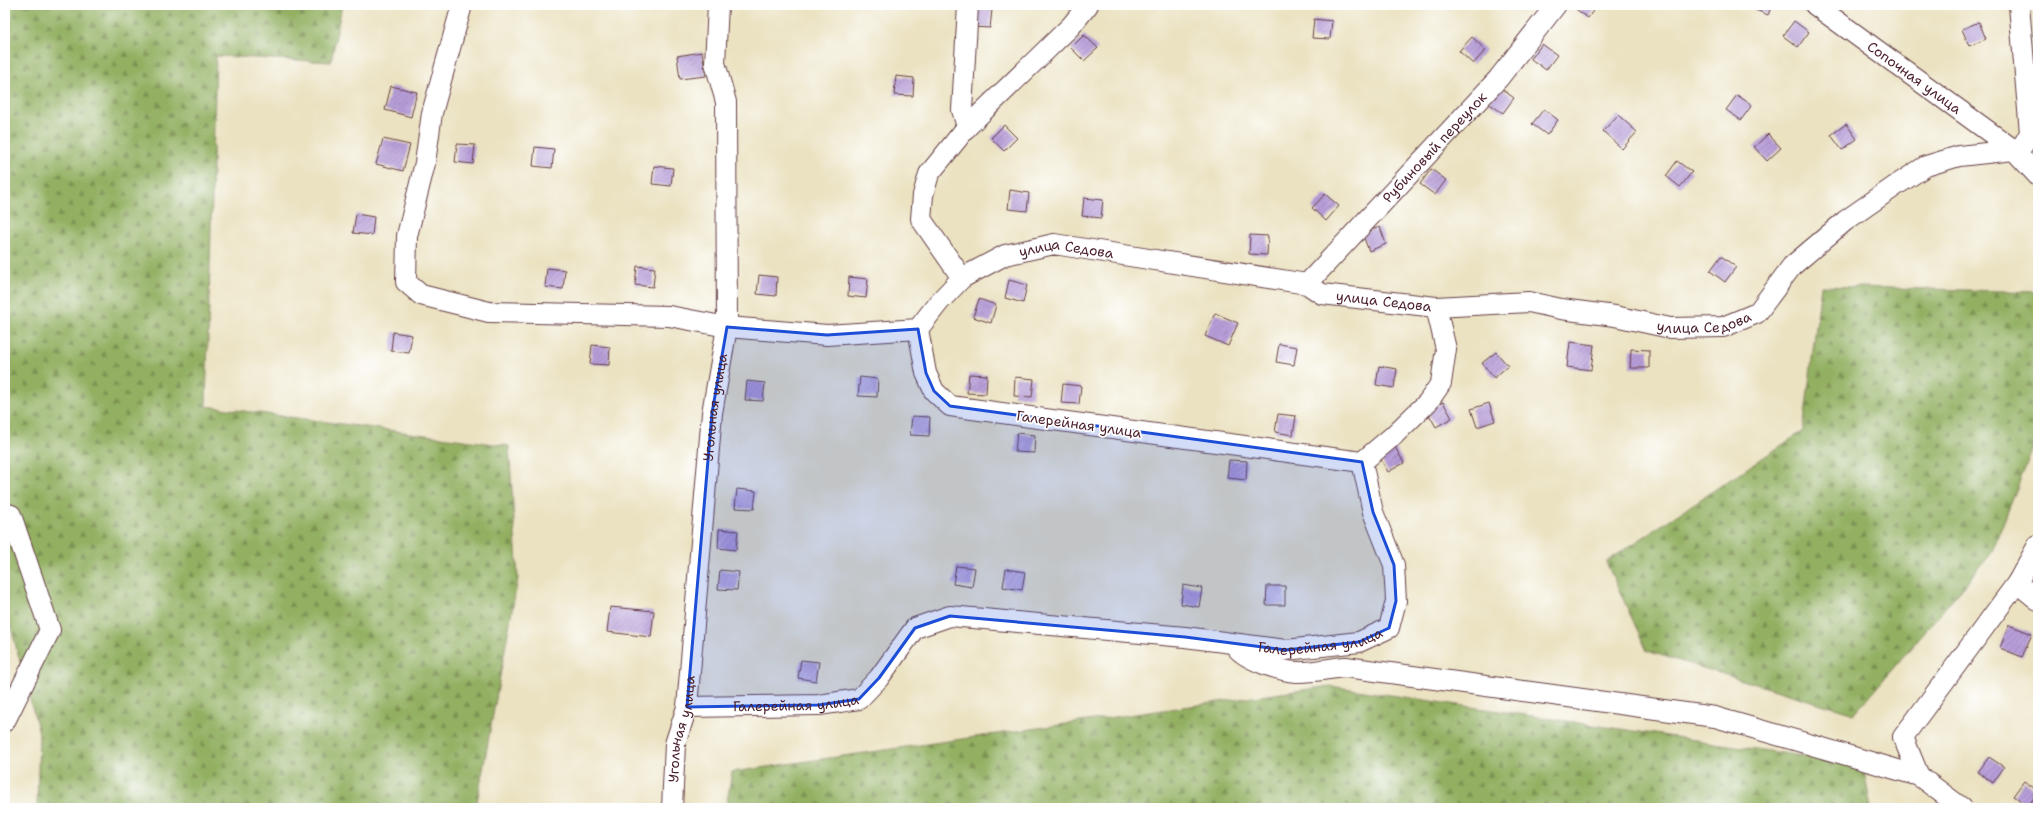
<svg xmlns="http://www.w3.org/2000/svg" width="2043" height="813" font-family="'Shantell Sans',sans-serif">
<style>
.forest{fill:url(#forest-firs);stroke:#6e6846}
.building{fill:url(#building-hatch)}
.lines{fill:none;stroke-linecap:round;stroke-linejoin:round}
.minor-casing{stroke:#623c42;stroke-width:22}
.minor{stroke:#fff;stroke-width:20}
.marked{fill:#1d4ed8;fill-opacity:0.2;stroke:#1d4ed8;stroke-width:3;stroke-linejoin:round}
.labels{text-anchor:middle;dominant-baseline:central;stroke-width:3.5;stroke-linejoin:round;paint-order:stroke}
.street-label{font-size:14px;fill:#4a1f2b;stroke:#fff}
</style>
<defs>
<pattern id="forest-firs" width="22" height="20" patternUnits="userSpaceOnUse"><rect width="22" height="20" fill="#93b062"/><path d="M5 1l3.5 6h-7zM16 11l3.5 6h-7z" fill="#7a8f51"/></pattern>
<pattern id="building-hatch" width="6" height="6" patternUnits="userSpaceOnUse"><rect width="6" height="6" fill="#b79ed9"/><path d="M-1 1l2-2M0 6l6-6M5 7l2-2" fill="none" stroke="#9780b0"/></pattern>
</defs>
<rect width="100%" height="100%" fill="#fff"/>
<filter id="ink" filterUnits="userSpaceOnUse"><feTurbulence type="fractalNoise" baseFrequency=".025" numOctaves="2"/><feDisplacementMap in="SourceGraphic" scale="8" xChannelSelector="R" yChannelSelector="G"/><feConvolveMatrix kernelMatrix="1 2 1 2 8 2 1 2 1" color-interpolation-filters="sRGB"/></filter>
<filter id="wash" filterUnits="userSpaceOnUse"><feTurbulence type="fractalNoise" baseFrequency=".012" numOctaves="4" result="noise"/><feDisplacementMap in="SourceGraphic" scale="16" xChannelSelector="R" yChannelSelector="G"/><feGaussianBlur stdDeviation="0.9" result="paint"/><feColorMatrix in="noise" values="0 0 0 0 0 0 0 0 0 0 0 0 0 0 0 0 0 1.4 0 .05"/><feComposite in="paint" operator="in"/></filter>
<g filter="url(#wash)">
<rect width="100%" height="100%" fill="#ebe2c1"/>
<path class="forest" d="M5,5H342L331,62L216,56L206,406L509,446L518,578L476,808H37L39,733L5,605Z
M1821,286L2038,292V435L1991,554L1854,714L1647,651L1606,562L1803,431Z
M1330,686L1863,765L1871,808H726L732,772Z"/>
<g id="blocks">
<path class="building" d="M1574,5H1597L1588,18L1573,7Z
M1752,5H1772L1768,15L1751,8Z
M973,8L992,10L990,28L972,27Z
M1314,19L1332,21L1330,39L1312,38Z
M1794,21L1809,32L1798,47L1783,36Z
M1979,22L1986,39L1969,46L1962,29Z
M1084,35L1098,48L1084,61L1071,48Z
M1472,37L1486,50L1473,64L1459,51Z
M1542,44L1557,55L1546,70L1531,59Z
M702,52L706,76L680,79L677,56Z
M896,76L914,78L913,96L894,95Z
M391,86L417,92L411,117L385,110Z
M1499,87L1514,98L1503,113L1488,103Z
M1737,95L1752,105L1741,120L1726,110Z
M1544,109L1558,120L1547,135L1532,124Z
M1618,115L1637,132L1622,149L1603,131Z
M1846,124L1857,139L1842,150L1831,135Z
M1004,125L1017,138L1004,151L991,138Z
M1768,134L1781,148L1767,161L1754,147Z
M383,139L410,145L403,171L376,164Z
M457,144L475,145L473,164L455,162Z
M535,147L554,149L552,168L533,166Z
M1677,161L1692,172L1680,187L1666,176Z
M654,166L673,168L671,186L652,184Z
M1431,169L1446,180L1435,195L1420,184Z
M1010,190L1029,193L1027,211L1008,209Z
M1325,194L1339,206L1326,221L1312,208Z
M1084,198L1103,200L1101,218L1082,216Z
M356,214L374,217L372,235L353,233Z
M1380,227L1386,244L1369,251L1362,233Z
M1250,235L1268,236L1267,255L1249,254Z
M1721,256L1736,267L1725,282L1710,271Z
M637,266L655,268L653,287L635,285Z
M547,268L565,270L563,289L545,287Z
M759,275L777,277L776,296L757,294Z
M849,277L868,279L866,298L848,296Z
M1009,280L1027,285L1023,303L1005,298Z
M979,299L996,305L991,323L973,317Z
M1215,313L1238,323L1228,346L1205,336Z
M393,332L412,335L409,353L391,351Z
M1570,342L1594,345L1591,370L1567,367Z
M1279,344L1297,347L1294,365L1276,362Z
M592,345L610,347L609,365L590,364Z
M1631,349L1649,350V368H1630Z
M1496,352L1508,366L1494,378L1482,363Z
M1379,366L1397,369L1394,388L1376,385Z
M969,374L987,375L986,394L967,393Z
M860,377L878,379L877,397L858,396Z
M1015,377L1034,379L1032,397L1014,396Z
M747,381L765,383L763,401L745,400Z
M1063,384L1081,386L1079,404L1061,403Z
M1443,402L1452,418L1436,427L1427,411Z
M1489,403L1495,421L1477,427L1471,409Z
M1278,414L1296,416L1293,435L1275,432Z
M912,416L930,417L929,436L910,435Z
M1017,433L1035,435L1034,453L1015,452Z
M1395,447L1404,463L1388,472L1379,456Z
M1229,460L1247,461L1246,480L1227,478Z
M737,489L756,491L754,509L735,508Z
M719,529L738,531L736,550L718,548Z
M956,566L975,568L972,587L953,584Z
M1006,569L1025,572L1022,590L1003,587Z
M720,570L739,572L737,590L718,589Z
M1183,585L1202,588L1199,607L1181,604Z
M1267,586H1285V605H1266Z
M610,607L654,611L651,637L607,632Z
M2009,625L2032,634L2022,657L2000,648Z
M801,660L819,662L816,681L798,678Z
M1989,757L2004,767L1993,783L1978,772Z
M2024,781L2038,791L2028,807L2013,796Z"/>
</g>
</g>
<g filter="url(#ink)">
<use href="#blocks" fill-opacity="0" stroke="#623c42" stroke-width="1"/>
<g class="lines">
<defs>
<g id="minor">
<path id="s1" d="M462,5L432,113L425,163L407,236L406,282L421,295L489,312L669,316L727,327L827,335L918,329L939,302L962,278L1005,255L1054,244L1307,284L1322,294L1436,307L1529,302L1561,309L1615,316L1670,328L1723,327L1757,313L1792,266L1845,221L1898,184L1926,166L1959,156L2014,150L2023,145L2030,133L2019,5"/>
<path id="s2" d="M1815,5L2014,150L2038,176"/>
<path d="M967,127L1071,26L1088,5"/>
<path d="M962,278L921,219L923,195L929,174L967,127L962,110L968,5"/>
<path id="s3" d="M1307,284L1498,79L1556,5"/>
<path d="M1362,462L1393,436L1428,402L1441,383L1446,349L1436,307"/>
<path d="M5,513L11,515L50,630L5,721"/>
<path d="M2017,583L2038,600"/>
<path d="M1238,644L1237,648C1246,660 1281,671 1296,672C1312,673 1330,668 1346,667L1715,717L1919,776"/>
<path id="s4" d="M687,707L819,705L859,699L879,678L915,628L950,616L1185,637L1286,650L1359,642L1389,628L1396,601L1394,565L1373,512L1362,462L950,406L934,391L926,373L918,329"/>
<path id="s5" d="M672,808L675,744L687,707L712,413L727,327L726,102L715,63L718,5"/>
<path d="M1962,808L1919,776L1903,737L2017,583L2038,545"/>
</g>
</defs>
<use href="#minor" class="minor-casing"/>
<use href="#minor" class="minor"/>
</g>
</g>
<path class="marked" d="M727,327L827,335L918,329L926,373L934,391L950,406L1362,462L1373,512L1394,565L1396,601L1389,628L1359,642L1286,650L1185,637L950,616L915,628L879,678L859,699L819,705L687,707L712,413Z"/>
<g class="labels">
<g class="street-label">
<text stroke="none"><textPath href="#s2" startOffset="123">Сопочная улица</textPath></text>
<text stroke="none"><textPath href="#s3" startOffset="187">Рубиновый переулок</textPath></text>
<text stroke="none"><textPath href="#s1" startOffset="983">улица Седова</textPath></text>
<text stroke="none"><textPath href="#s1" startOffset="1307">улица Седова</textPath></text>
<text stroke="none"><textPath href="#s1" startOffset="1631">улица Седова</textPath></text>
<text stroke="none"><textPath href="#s5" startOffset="404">Угольная улица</textPath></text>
<text transform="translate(1079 424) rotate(8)">Галерейная улица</text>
<text stroke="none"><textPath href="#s4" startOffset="673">Галерейная улица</textPath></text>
<text stroke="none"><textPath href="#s4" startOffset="109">Галерейная улица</textPath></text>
<text stroke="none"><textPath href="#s5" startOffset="80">Угольная улица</textPath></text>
</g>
</g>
<rect width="2043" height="813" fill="none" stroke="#fff" stroke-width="20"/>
</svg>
